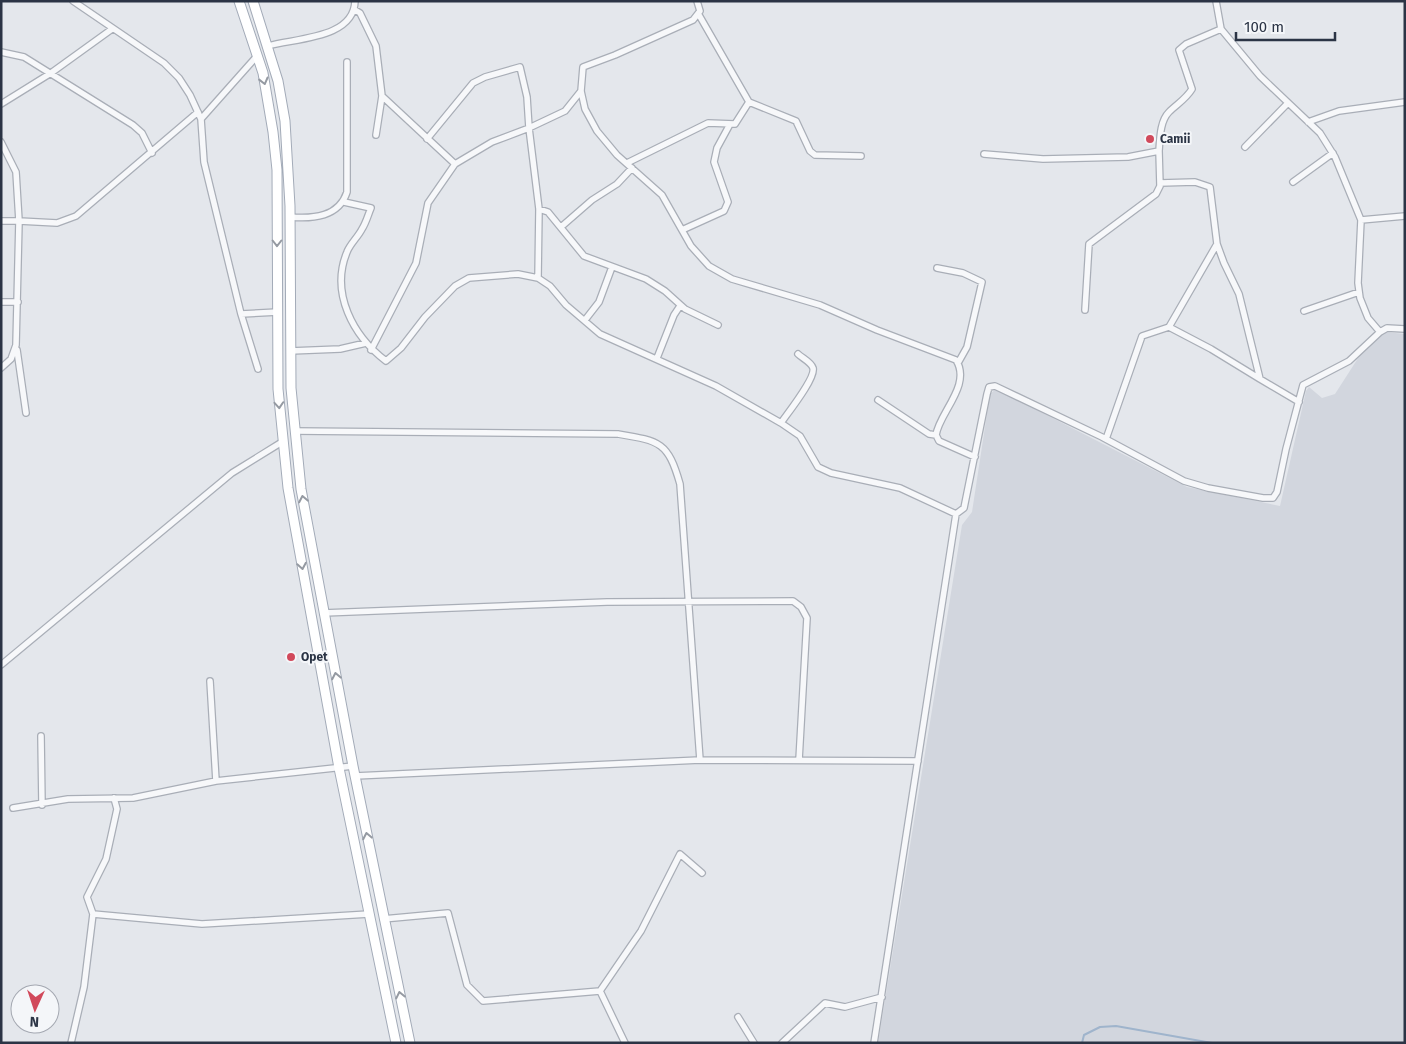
<svg xmlns="http://www.w3.org/2000/svg" width="1406" height="1044" font-family="'Fira Sans',sans-serif">
<style>
.built{fill:#d2d6de}
.lines{fill:none;stroke-linecap:round;stroke-linejoin:round}
.stream{stroke:#9fb4cc;stroke-width:2}
.minor-casing{stroke:#a9aeb7;stroke-width:8}
.primary-casing{stroke:#a3abb8;stroke-width:11}
.minor{stroke:#f7f8fa;stroke-width:5.5}
.primary{stroke:#fff;stroke-width:9}
.oneway{stroke:#959aa2}
.poi-dot{fill:#d1495b;stroke:#f4f6f9;stroke-width:2}
.labels{text-anchor:middle;dominant-baseline:central;stroke-width:4;stroke-linejoin:round;paint-order:stroke}
.poi-label{font-size:12px;font-weight:bold;fill:#2b3445;stroke:#f4f6f9;text-anchor:start}
</style>
<rect width="100%" height="100%" fill="#e4e7ec"/>
<path class="built" d="M1385,332L1405,334V1043H878L962,525L972,512L990,394L996,389L1187,487L1280,506L1306,391L1309,387L1322,398L1335,394L1362,352Z"/>
<g class="lines">
<path class="stream" d="M1082,1043L1084,1035L1100,1027L1116,1026L1212,1043"/>
<defs>
<path id="minor" d="M73,1L164,63L179,78L190,95L201,119L204,162L241,314L278,312
M697,1L700,11L693,20L615,55L583,67L581,91L585,109L597,131L617,155L662,195L691,246L709,266L732,279L820,305L877,330L956,360C972,385 939,413 936,435L939,441L975,457
M1216,1L1221,29L1260,76L1320,133L1335,157L1361,220L1358,283L1360,298L1368,318L1380,332L1387,328L1405,329
M355,10L360,13L376,46L382,96L455,164L492,142L529,128L539,209L538,278
M699,15L749,102L796,121L810,151L815,155L861,156
M268,46C295,38 354,39 355,1
M1,52L24,57L133,125L142,133L152,153
M1,104L51,73L112,29
M201,119L257,56
M1308,122L1339,111L1405,102
M376,135L382,96
M427,139L473,83L485,77L520,67L527,97L529,128L565,111L581,91
M1,142L16,172L19,221H1
M1245,147L1288,103
M1159,151C1160,138 1160,121 1169,112C1177,104 1186,99 1192,89L1179,50L1186,44L1221,29
M984,154L1043,159L1128,157L1159,151L1160,186L1156,194L1089,244L1085,310
M627,163L708,123L735,124L749,102
M1293,182L1333,153
M1160,183L1195,182L1210,187L1217,244L1224,263L1239,294L1260,379L1299,402
M344,202L371,208C368,215 366,223 362,229C358,237 350,244 347,252C330,293 353,336 386,361L401,348L425,317L455,286L469,278L518,274L538,278L550,286L566,305L600,334L716,386L781,423L800,436L818,467L831,473L900,488L956,514L964,508L987,394L989,387L995,386L1102,437L1184,481L1208,488L1263,498H1273L1277,492L1286,449L1303,385L1349,361L1380,332
M539,209L548,212L584,256L646,279L665,291L685,309L718,325
M290,217C313,219 339,217 347,192V62
M1361,220L1405,216
M561,227L592,200L617,184L632,168
M682,230L724,211L728,202L714,162L717,148L729,126
M1217,244L1169,327L1211,349L1260,379
M937,268L963,273L982,282L967,347L958,363
M1,302H18
M1304,311L1359,292
M241,314L258,369
M585,320L599,302L612,267
M17,350L26,413
M371,350L416,263L428,203L455,164
M290,351L340,349L366,343
M657,358L674,315L680,306
M1,368L11,359L16,345L19,221L57,223L76,216L198,112
M878,400L929,434L936,435
M781,423C787,414 816,378 813,368C811,362 802,358 798,354
M294,431L618,434C660,441 668,442 680,484L700,760
M1106,439L1142,336L1169,327
M323,613L607,602L793,601L801,607L807,618L799,760
M1,665L232,473L282,442
M210,681L216,781
M41,736L42,805
M355,776L700,760L918,761
M13,808L68,799L133,798L216,781L353,766
M93,914L202,924L369,914
M383,919L448,913L467,985L483,1001L600,991L641,931L680,854L702,873
M600,991L625,1043
M738,1017L754,1043
M71,1043L84,987L93,914L87,897L106,859L117,809L114,798
M782,1043L825,1003L845,1007L882,997
M874,1043L956,514"/>
<path id="primary" d="M239,1L263,73L273,132L277,170L278,389L288,488L339,768L396,1043
M253,1L278,81L285,121L290,206L291,388L301,489L353,766L410,1043"/>
</defs>
<use href="#minor" class="minor-casing"/>
<use href="#primary" class="primary-casing"/>
<use href="#minor" class="minor"/>
<use href="#primary" class="primary"/>
</g>
<defs><path id="oneway-chevron" d="M-2-3.5L2.5 0L-2 3.5" fill="none" stroke-width="1.6" stroke-linecap="round" stroke-linejoin="round" transform="scale(1.25)"/></defs>
<g class="oneway">
<use href="#oneway-chevron" transform="translate(264 81) rotate(76)"/>
<use href="#oneway-chevron" transform="translate(277 243) rotate(90)"/>
<use href="#oneway-chevron" transform="translate(279 405) rotate(86)"/>
<use href="#oneway-chevron" transform="translate(303 499) rotate(-101)"/>
<use href="#oneway-chevron" transform="translate(302 566) rotate(80)"/>
<use href="#oneway-chevron" transform="translate(336 676) rotate(-101)"/>
<use href="#oneway-chevron" transform="translate(367 836) rotate(-101)"/>
<use href="#oneway-chevron" transform="translate(400 995) rotate(-102)"/>
</g>
<g class="poi-dot">
<circle cx="1150" cy="139" r="5"/>
<circle cx="291" cy="657" r="5"/>
</g>
<g class="labels">
<g class="poi-label">
<text x="1160" y="139">Camii</text>
<text x="301" y="657">Opet</text>
</g>
</g>
<rect width="1406" height="1044" fill="none" stroke="#2b3445" stroke-width="5"/>
<g transform="translate(35 1009) rotate(183)"><circle r="24" fill="#f4f6f9" stroke="#a4a8b1"/>
<path d="M0-4L9 19L0 12L-9 19Z" fill="#d1495b"/>
<text y="-8" font-size="14" font-weight="bold" text-anchor="middle" fill="#2b3445">N</text>
</g>
<path d="M1236 32v8h99v-8" fill="none" stroke="#2b3445" stroke-width="2.5"/>
<text x="1244" y="32" font-size="15" fill="#2b3445" stroke="#f4f6f9" stroke-width="4" paint-order="stroke">100 m</text>
</svg>
